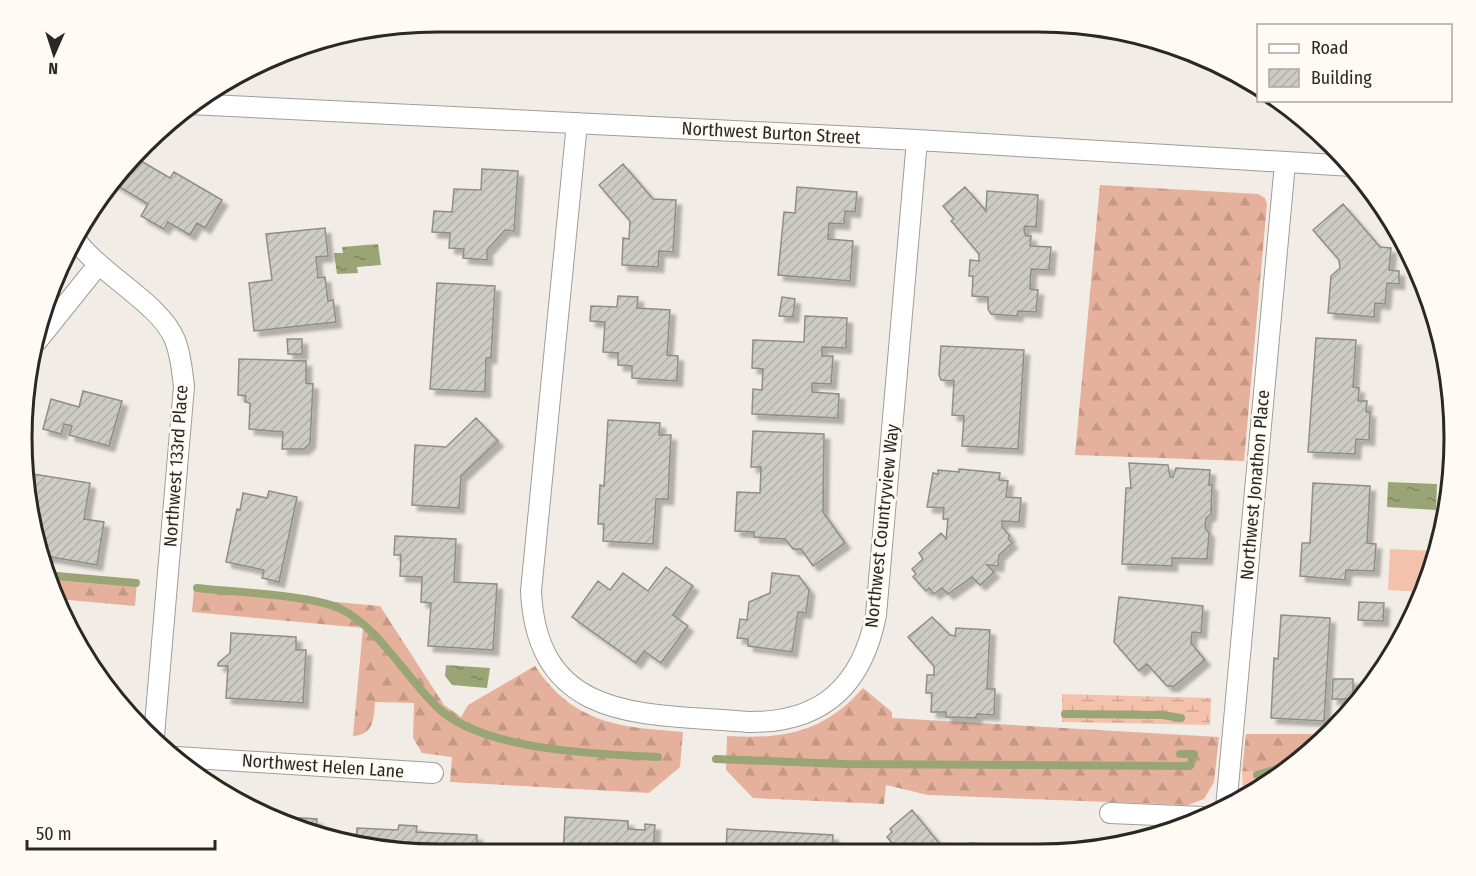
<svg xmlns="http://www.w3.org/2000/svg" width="1476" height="876" font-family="'Fira Sans Condensed',sans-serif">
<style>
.green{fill:#f4c2ac}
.forest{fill:url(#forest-firs)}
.wetland{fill:url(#wetland-marsh)}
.water{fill:url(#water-ripples)}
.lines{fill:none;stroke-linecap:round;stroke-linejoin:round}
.stream{stroke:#9aa575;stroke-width:8}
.building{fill:url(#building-hatch);stroke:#8f8e86;stroke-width:1.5;filter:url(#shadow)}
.minor-casing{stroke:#a19d96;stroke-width:22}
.minor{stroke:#fff;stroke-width:20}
.labels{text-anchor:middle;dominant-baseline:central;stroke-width:5;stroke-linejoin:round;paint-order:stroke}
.street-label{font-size:18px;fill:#2a2826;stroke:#fffaf3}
.rim{fill:none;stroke:#2a2826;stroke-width:3}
</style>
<defs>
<pattern id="forest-firs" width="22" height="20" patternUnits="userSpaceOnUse" patternTransform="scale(1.5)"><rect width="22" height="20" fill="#e5b19c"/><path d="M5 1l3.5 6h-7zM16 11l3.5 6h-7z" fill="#c59886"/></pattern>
<pattern id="wetland-marsh" width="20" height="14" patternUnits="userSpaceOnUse" patternTransform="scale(1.5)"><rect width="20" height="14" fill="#f4c2ac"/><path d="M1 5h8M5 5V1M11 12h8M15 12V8" fill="none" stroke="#d1a794"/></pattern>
<pattern id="water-ripples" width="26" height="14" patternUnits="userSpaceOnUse" patternTransform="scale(1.5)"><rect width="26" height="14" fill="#9aa575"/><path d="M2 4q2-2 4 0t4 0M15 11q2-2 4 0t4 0" fill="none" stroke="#7e8660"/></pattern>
<pattern id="building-hatch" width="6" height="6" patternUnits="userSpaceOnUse" patternTransform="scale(1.5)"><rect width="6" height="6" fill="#cdccc4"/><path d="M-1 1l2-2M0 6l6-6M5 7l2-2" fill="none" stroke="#b0afa8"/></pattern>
<filter id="shadow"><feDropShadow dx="5.5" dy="5.5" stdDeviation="1.5" flood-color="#0004"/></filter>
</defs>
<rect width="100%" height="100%" fill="#f1ede6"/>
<path class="green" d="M1390,549L1437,551L1425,592L1388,590Z
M1311,753L1248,798L1243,790L1242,771L1257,772Z"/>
<path class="forest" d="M1100,185L1258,194L1265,198L1267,204L1244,461L1075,455Z
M44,574L137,583L135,606L57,599Z
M194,589L380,606L444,705L461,717L468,705L535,666C574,724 619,727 683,732L680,767L649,793L450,782L452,757L422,753L413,738L414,703L375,702C374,718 374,735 353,736L363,628L192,612Z
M863,688L892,712V718L1219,737L1214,782L1204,799L1188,805L928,795L886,785L884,804L753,798L726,770L727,736C785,739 823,733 863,688Z
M1246,734H1329L1311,753L1257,772L1242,771Z"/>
<path class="wetland" d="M1062,694L1211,698L1210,725L1062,722Z"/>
<path class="water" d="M378,244L381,265L357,267L358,273L337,274L334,253H343L342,247Z
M1388,482L1437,484L1436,510L1387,507Z
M446,665L490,668L487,688L452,685L445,676Z"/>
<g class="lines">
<path class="stream" d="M45,575L136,583
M197,588C233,592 311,595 341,609C378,627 406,677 436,706C481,751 596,754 658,757
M1065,714L1162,715L1181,718
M716,759L844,764L1190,766L1194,754H1180
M1257,775L1297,763"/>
</g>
<path class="building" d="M136,158L170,178L174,172L222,200L205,228L197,223L190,235L168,222L164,229L141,216L148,204L113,183Z
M623,164L653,199L676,200L673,252L659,251L658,267L622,265L623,238L629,239L630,221L599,185Z
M482,169L518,171L514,231L505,230L487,250V260L463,258L464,249L449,248L450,233L432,232L434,211L452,212L454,189L481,190Z
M797,187L857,192L855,212L845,211L844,224L829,223L828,239L853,241L850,281L778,275L784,212L795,213Z
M965,187L986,211L987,191L1038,195L1036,227L1025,226L1024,231L1026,236H1031L1030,246L1051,247L1049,270L1031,269L1030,289L1038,290L1036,312L1018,311L1017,316L991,314L988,309V297L972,296L973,276H969L970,260L979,261V254L951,221L954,219L943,206Z
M1343,204L1380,247L1391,248L1389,270L1399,271V284L1387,283L1385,304L1375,303L1374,317L1328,313L1331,276L1340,268L1339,260L1313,230Z
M325,228L328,256L316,257L318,278L325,277L328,301L333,300L336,322L254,331L249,283L272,280L266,234Z
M437,283L495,286L491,358H486L485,392L430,389Z
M618,296L638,297L637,308L670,310L667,355L678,356L677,381L632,378V366L618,365V353L603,352L605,322L590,321L591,306L617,307Z
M782,297L795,299L793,317L779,316Z
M805,316L847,318L846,348L822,347V356H833L831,384L812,383V392L839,394L838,418L752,414L753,389L762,390L763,369L752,368L753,340L804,342Z
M1316,338L1356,340L1353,387L1359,388L1358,401H1367L1366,412H1370L1369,440L1356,439L1355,454L1308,452Z
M287,339H302V354H288Z
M941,346L1024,350L1018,449L962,446L964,416L952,415L954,381L941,380L939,375Z
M239,359L306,361V383L313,384L310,443L304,449H282L283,432L249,429L250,403L245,402L246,396L238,395Z
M83,391L122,401L109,446L69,435L72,426L64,424L61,434L43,429L51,399L79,407Z
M476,418L498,441L461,476L459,508L412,505L415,445L446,447Z
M608,420L660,423L659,435H671L668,499H656L653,544L603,541L604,524H598L600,485L604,486Z
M753,431L824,434L823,512L845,543L813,566L801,549H793L785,539L754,537V532L735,531L737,492L760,493L761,467H751Z
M1129,463L1168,465L1170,477H1173L1176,468L1210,470L1209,485H1212L1211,514L1206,518L1205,528L1209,533L1207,559L1172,558V566L1122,564L1126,488H1131Z
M959,469L1000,473L999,480L1008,481L1006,497L1021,498L1019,522L1002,521V527L1010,536L1008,538L1012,543L999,555L998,566L987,565L994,572L980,585L972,577L948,594L942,588L934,594L929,588L926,591L913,577L916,574L912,569L923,559L919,553L941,533L946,539L948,519H943L944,508L927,507L933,473L938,474V470L959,472Z
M33,474L90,483L84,519L104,522L97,565L40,555L30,491Z
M1313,483L1370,486L1367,543L1376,544L1374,571L1346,570L1345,580L1300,576L1302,543H1310Z
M269,491L297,497L279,582L262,578L264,570L226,562L237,509L240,510L243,493L267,498Z
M395,536L456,539L454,582L497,584L493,650L428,646L431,603L421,602L422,577L400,576L401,555H394Z
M666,567L693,586L673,615L688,626L661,663L644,651L636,663L572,617L598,581L610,590L623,573L648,591Z
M772,573L799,576L809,590L806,613L798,612L792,652L748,646V639L737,638L740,619L747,620L749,602L770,593Z
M1119,597L1203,606L1201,633L1192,632L1191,643L1205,660L1174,686H1167L1147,664L1139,671L1114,642Z
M1359,602L1384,603L1383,621L1358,620Z
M1281,615L1330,618L1324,721L1271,718L1274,658L1278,659Z
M932,617L950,635L955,636L956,628L990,630L987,689H995L994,715L977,714L976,718L946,717V712H931L932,693H926L927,675H934V666L908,637Z
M231,633L296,637V650H306L303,703L226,698L228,666H218V663L230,653Z
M1333,679H1353V699H1332Z
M912,810L948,854H901L887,837L892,832L890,829Z
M286,817L317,819L316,835L285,824Z
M565,817L628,821V829L645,830V824L655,825L653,854H563Z
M399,825L417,826L416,832L477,835L476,854H410L356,843L357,828L398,830Z
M727,829L833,835L832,854H726Z
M970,843L982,844V849L996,850V854H950L954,851L969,852Z"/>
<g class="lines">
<defs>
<path id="minor" d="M189,104L917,140L1352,166
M577,123L531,591C537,725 648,713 748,722C822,723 862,686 876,615L917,140
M75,239C101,275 160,303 175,340C181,355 182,371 184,386L154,736
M37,341L98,265
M177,757L433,773
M1226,808L1285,163
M1110,813L1203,817"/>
</defs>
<use href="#minor" class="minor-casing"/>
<use href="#minor" class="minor"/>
</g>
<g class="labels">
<g class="street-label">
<text transform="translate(771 133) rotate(3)">Northwest Burton Street</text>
<text transform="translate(176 466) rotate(-86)">Northwest 133rd Place</text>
<text transform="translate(1255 485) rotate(-85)">Northwest Jonathon Place</text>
<text transform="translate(882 526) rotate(-84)">Northwest Countryview Way</text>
<text transform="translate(323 766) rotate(4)">Northwest Helen Lane</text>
</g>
</g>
<path d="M0 0H1476V876H0ZM438 32H1038A406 406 0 0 1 1444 438V438A406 406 0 0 1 1038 844H438A406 406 0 0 1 32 438V438A406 406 0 0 1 438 32Z" fill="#fffaf3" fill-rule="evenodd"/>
<path class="rim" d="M438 32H1038A406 406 0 0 1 1444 438V438A406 406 0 0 1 1038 844H438A406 406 0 0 1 32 438V438A406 406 0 0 1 438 32Z"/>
<rect x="1257" y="24" width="195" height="78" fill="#fffaf3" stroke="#aaa6a1" stroke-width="1.5"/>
<rect x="1269" y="44" width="30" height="9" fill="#ffffff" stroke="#aaa6a1" stroke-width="1.5"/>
<text x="1311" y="54" font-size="18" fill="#2a2826">Road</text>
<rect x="1269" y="69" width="30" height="18" fill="url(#building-hatch)" stroke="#aaa6a1" stroke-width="1.5"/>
<text x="1311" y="84" font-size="18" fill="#2a2826">Building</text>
<g transform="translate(54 54) rotate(183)" stroke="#fffaf3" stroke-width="4.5" paint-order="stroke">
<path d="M0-4.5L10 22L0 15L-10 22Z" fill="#2a2826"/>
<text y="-9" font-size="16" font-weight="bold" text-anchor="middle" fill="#2a2826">N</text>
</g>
<path d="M27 840v9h188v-9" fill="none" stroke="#2a2826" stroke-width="3"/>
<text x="36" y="840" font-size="18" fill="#2a2826" stroke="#fffaf3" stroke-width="4.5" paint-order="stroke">50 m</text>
</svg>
